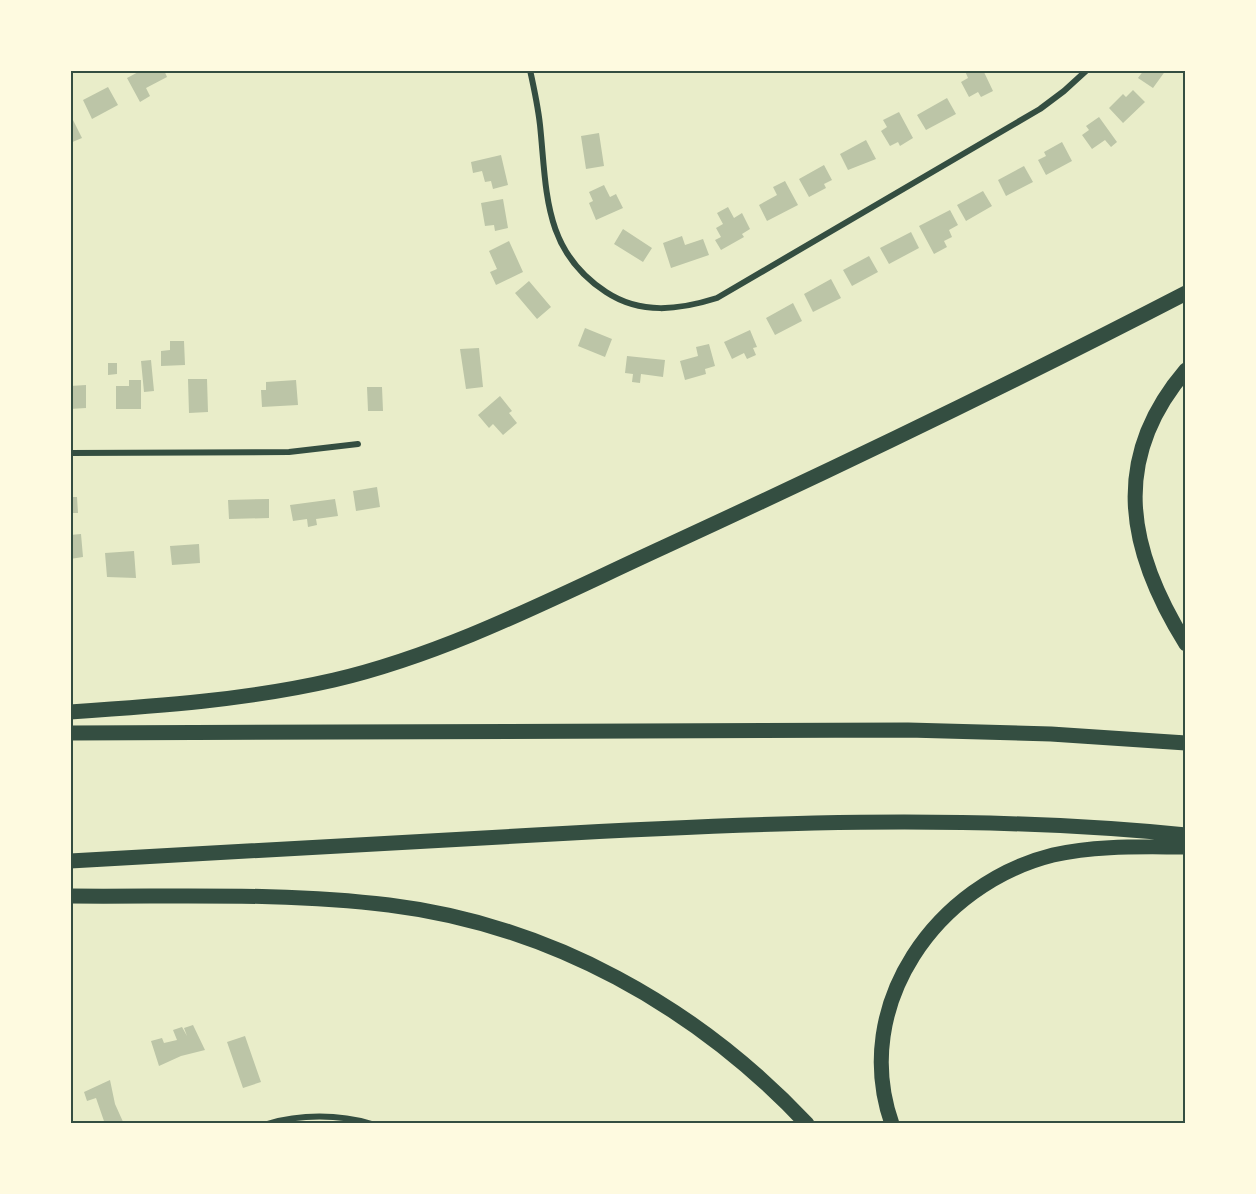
<svg xmlns="http://www.w3.org/2000/svg" width="1256" height="1194" font-family="Literata,serif">
<style>
.building{fill:#bcc5a7}
.lines{fill:none;stroke-linecap:round;stroke-linejoin:round}
.minor{stroke:#344e41;stroke-width:6}
.motorway{stroke:#344e41;stroke-width:15}
.neatline{fill:none;stroke:#344e41;stroke-width:2}
</style>
<rect width="100%" height="100%" fill="#e9edc9"/>
<path class="building" d="M142,70H164L167,77L146,88L150,96L140,102L127,78Z
M983,70L993,91L981,97L978,92L969,97L961,82L968,78L965,71Z
M1144,70H1166L1153,88L1138,78Z
M108,87L118,105L92,119L83,100Z
M1133,90L1145,102L1123,123L1109,108L1123,94L1126,97Z
M947,98L956,114L926,130L917,115Z
M899,112L913,138L900,146L898,142L890,146L881,131L887,127L883,120Z
M70,114L82,138L70,143Z
M1099,117L1117,142L1111,147L1105,140L1092,149L1082,135L1089,130L1086,126Z
M599,133L604,166L586,169L581,136Z
M866,140L876,159L848,170L840,154Z
M1062,142L1072,161L1046,175L1038,160L1046,156L1044,152Z
M501,155L508,185L493,189L491,181L485,182L482,171L473,173L471,162Z
M824,165L832,180L824,184L826,188L809,197L799,179Z
M1024,166L1033,182L1006,196L998,180Z
M785,181L798,205L767,221L759,205L777,195L773,187Z
M604,185L610,197L616,194L623,208L596,220L589,203L593,201L589,192Z
M983,191L992,206L966,221L957,205Z
M503,199L508,228L495,231L494,225L485,226L481,203Z
M728,207L734,218L742,213L750,229L742,234L744,237L721,250L715,240L721,237L716,228L723,224L717,213Z
M950,210L958,225L949,230L952,237L944,241L947,247L934,254L919,226Z
M623,229L652,248L643,262L614,244Z
M911,232L919,248L889,264L880,248Z
M682,236L685,245L703,239L709,255L671,268L663,243Z
M509,241L523,272L496,285L490,272L497,269L489,251Z
M869,256L878,272L852,286L843,270Z
M831,279L841,298L813,312L804,294Z
M529,281L551,307L537,319L515,293Z
M793,303L802,321L775,335L766,318Z
M585,328L612,339L605,357L578,346Z
M750,330L757,347L753,348L756,355L747,359L744,353L732,359L724,342Z
M170,341H184L185,365L161,366V351L170,350Z
M709,344L715,366L705,369L706,374L685,380L680,361L698,356L696,347Z
M479,348L483,387L466,389L460,349Z
M627,356L665,360L663,377L641,374L640,383L632,382L633,374L625,373Z
M151,360L154,391L144,392L141,361Z
M108,363H117V374L108,375Z
M188,379H207L208,412L189,413Z
M129,380H141V409H116V386H129Z
M296,380L298,405L262,407L261,390H266V382Z
M86,385V408L70,409V386Z
M367,387H382L383,411H368Z
M500,396L512,411L509,413L517,423L503,435L493,424L489,428L478,415Z
M377,487L380,507L356,511L353,491Z
M70,497H77L78,513H70Z
M269,499V518L229,519L228,500Z
M335,499L338,516L316,519L317,525L308,527L307,519L293,521L290,505Z
M81,534L83,557L70,559V535Z
M199,544L200,563L172,565L170,546Z
M134,551L136,578L107,577L105,553Z
M193,1025L205,1050L181,1056L159,1066L151,1041L162,1038L164,1043L177,1040L173,1030L182,1027L187,1036L184,1028Z
M245,1036L261,1082L243,1088L227,1042Z
M110,1080L115,1104L124,1124H105L96,1098L87,1101L84,1092Z"/>
<g class="lines">
<path class="minor" d="M530,70C534,88 538,107 540,125C547,192 543,251 606,292C641,315 679,310 717,298L1040,109L1064,91L1087,70
M70,453L289,452L358,444
M267,1124C300,1114 339,1114 372,1124"/>
<path class="motorway" d="M1186,370C1109,460 1128,551 1186,644
M70,712C159,706 247,700 334,680C449,653 557,596 664,547C840,466 1014,382 1186,293
M70,733L908,730L1051,734L1186,743
M70,861C225,852 380,843 535,835C753,823 969,813 1186,835
M70,896C176,897 284,892 389,905C550,925 696,1006 807,1124
M892,1124C850,1005 937,884 1053,855C1097,845 1141,847 1186,847"/>
</g>
<rect width="1256" height="1194" fill="none" stroke="#fefae0" stroke-width="144"/>
<rect x="72" y="72" width="1112" height="1050" class="neatline"/>
</svg>
